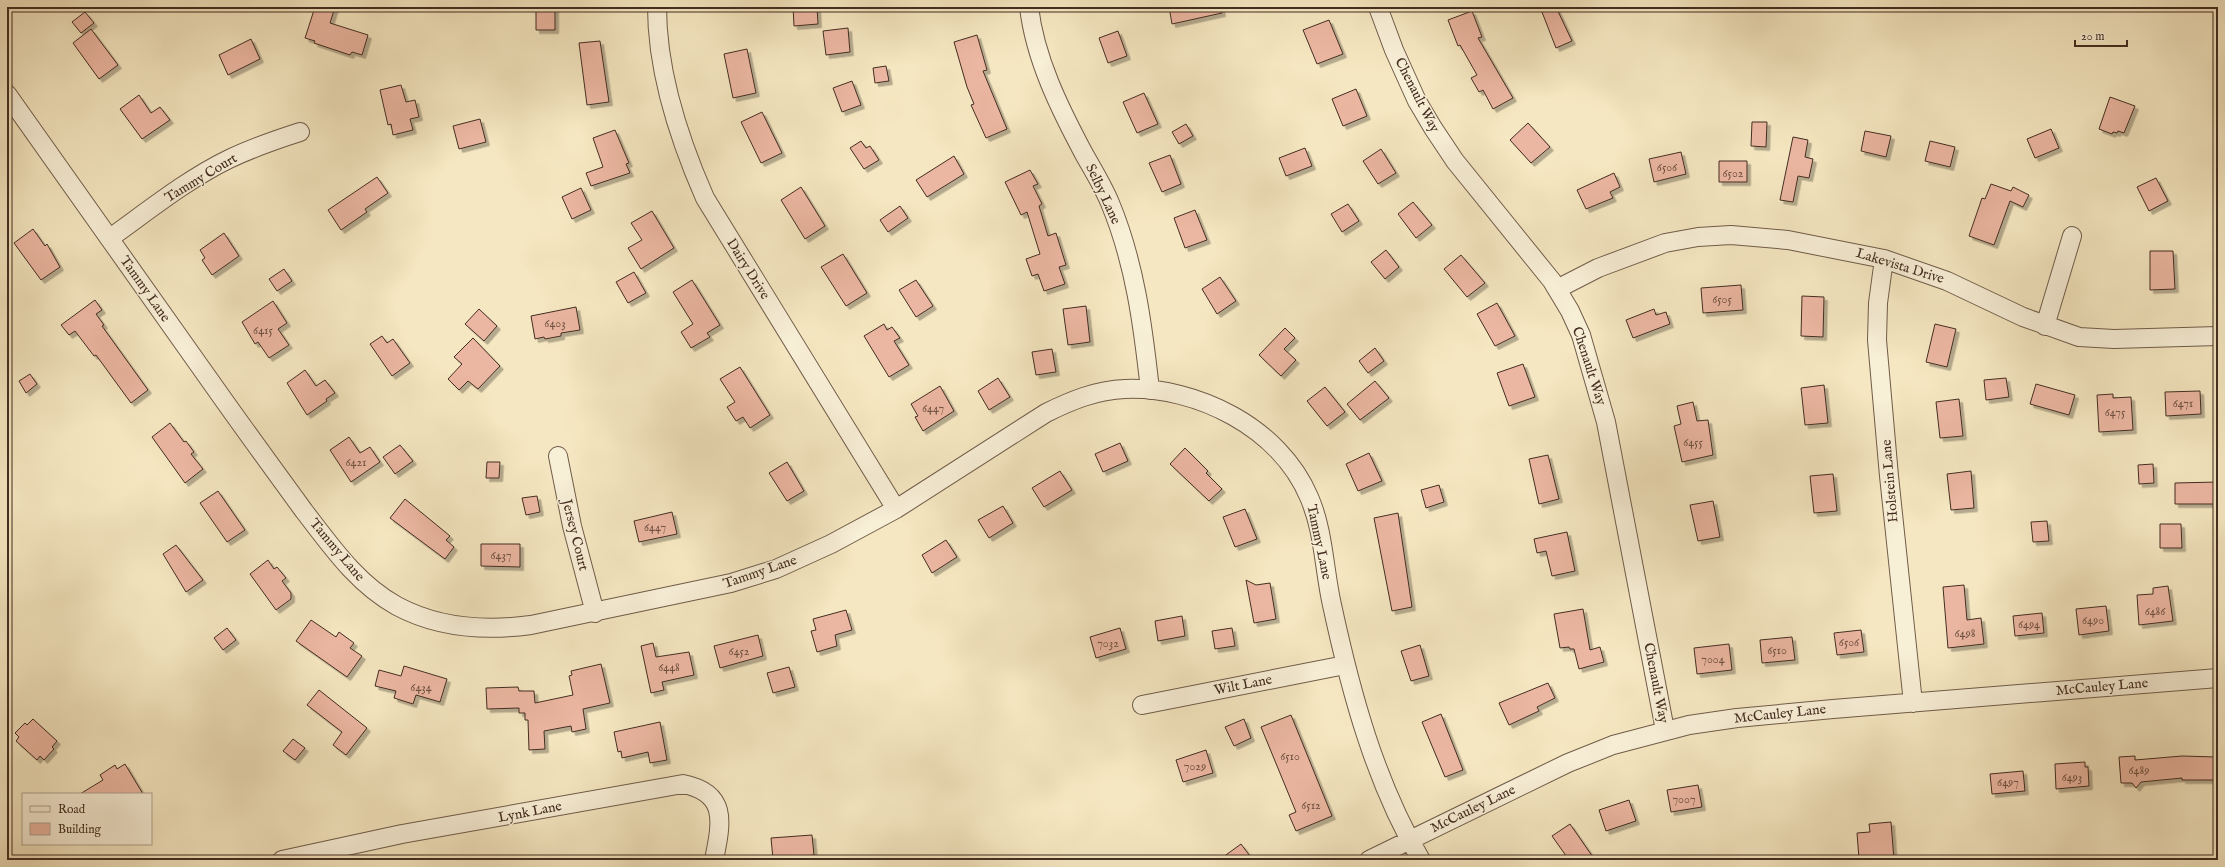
<svg xmlns="http://www.w3.org/2000/svg" width="2225" height="867" font-family="'IM FELL English',serif">
<style>
.building{fill:#ecb7a2;stroke:#432d21;filter:url(#shadow)}
.lines{fill:none;stroke-linecap:round;stroke-linejoin:round}
.street-casing{stroke:#705c49;stroke-width:20}
.street{stroke:#f8efd7;stroke-width:18}
.labels{text-anchor:middle;dominant-baseline:central;stroke-width:3;stroke-linejoin:round;paint-order:stroke}
.number-label{font-size:12px;fill:#6d5041}
.street-label{font-size:14px;fill:#432d21;stroke:#f8efd7}
</style>
<defs>
<filter id="shadow"><feDropShadow dx="3.5" dy="3.5" stdDeviation="0" flood-color="#0004"/></filter>
</defs>
<rect width="100%" height="100%" fill="#f5e7c1"/>
<filter id="stains"><feTurbulence type="fractalNoise" baseFrequency=".005" numOctaves="4"/><feColorMatrix values="0 0 0 0 .2 0 0 0 0 .09 0 0 0 0 .02 0 0 0 .5 -.17"/></filter>
<radialGradient id="worn" r=".72"><stop offset=".6" stop-color="#630" stop-opacity="0"/><stop offset="1" stop-color="#630" stop-opacity=".3"/></radialGradient>
<path class="building" d="M315,7H335L330,23L368,35L362,55L352,52L350,55L314,43L315,41L305,38Z
M536,7H555V30H536Z
M793,7H817L818,24L794,26Z
M1169,7H1221L1222,13L1172,24Z
M1540,7H1556L1572,41L1556,48Z
M1472,11L1482,37L1478,38L1513,98L1493,109L1483,90L1479,92L1471,78L1477,75L1460,45L1458,46L1448,20Z
M85,12L94,23L81,33L72,22Z
M1329,20L1343,54L1317,64L1303,30Z
M848,28L850,52L826,55L823,31Z
M91,29L118,65L99,79L73,43Z
M1118,31L1127,56L1108,63L1099,38Z
M977,35L987,70L983,71L1007,129L986,138L971,105L974,104L967,87L954,42Z
M251,39L260,59L228,75L219,55Z
M600,41L609,102L587,105L579,43Z
M747,49L756,93L733,98L724,54Z
M886,66L889,81L875,83L873,68Z
M852,81L861,105L842,112L833,88Z
M401,85L406,102L415,100L419,117L410,119L413,130L393,135L391,124L388,125L380,90Z
M1356,89L1367,116L1343,126L1332,99Z
M1144,93L1158,124L1137,133L1123,102Z
M139,95L151,113L160,107L170,120L142,139L120,109Z
M2110,97L2135,106L2124,133L2118,131L2117,133L2113,132L2112,134L2099,129Z
M762,112L782,153L761,163L741,122Z
M480,119L486,142L459,149L453,126Z
M1752,122H1767L1766,147L1751,146Z
M1528,123L1550,147L1531,163L1510,140Z
M1186,124L1193,136L1179,144L1172,132Z
M2051,129L2059,148L2035,158L2027,139Z
M615,130L629,163L626,164L630,173L591,186L586,173L603,167L593,138Z
M1865,131L1891,136L1886,157L1861,151Z
M1793,137L1808,140L1805,157L1813,159L1809,178L1798,176L1793,202L1780,200Z
M861,141L866,148L870,146L879,160L864,169L850,148Z
M1930,141L1955,147L1950,167L1925,161Z
M1305,148L1312,166L1286,176L1279,158Z
M1381,149L1396,173L1378,184L1363,161Z
M1681,152L1686,174L1654,182L1649,159Z
M1170,155L1181,184L1162,192L1149,163Z
M954,156L964,174L927,197L916,180Z
M1719,161H1747V182H1719Z
M1030,170L1038,184L1033,186L1042,204L1039,206L1048,236L1056,233L1066,265L1059,267L1065,284L1044,291L1038,274L1032,276L1026,259L1040,254L1027,212L1021,215L1005,182Z
M1614,173L1620,187L1610,192L1613,198L1586,209L1577,190Z
M377,177L388,193L365,209L367,212L341,230L328,210Z
M2156,178L2168,201L2149,211L2137,187Z
M1991,184L2011,191L2013,187L2029,195L2023,207L2010,201L1994,245L1969,236L1982,198L1985,199Z
M801,187L825,226L805,239L781,200Z
M581,188L591,210L572,219L562,197Z
M1413,202L1432,225L1416,238L1398,214Z
M1348,204L1359,221L1342,232L1331,214Z
M900,206L908,218L888,232L880,220Z
M1195,210L1207,240L1185,248L1174,218Z
M652,211L674,248L641,269L628,248L642,240L631,223Z
M33,229L45,246L47,244L60,267L41,280L14,243Z
M224,233L239,256L212,275L202,260L205,258L200,250Z
M1386,250L1399,267L1385,279L1371,262Z
M2150,251H2173L2175,289L2150,290Z
M843,254L867,293L846,306L821,267Z
M1461,255L1485,283L1467,297L1444,269Z
M284,269L292,281L277,291L269,279Z
M634,272L646,293L628,303L616,282Z
M1220,277L1236,301L1217,314L1202,289Z
M692,280L720,325L707,333L710,337L691,348L681,332L693,324L673,292Z
M916,280L933,306L916,317L899,290Z
M1741,285L1743,310L1703,313L1701,288Z
M1802,296L1824,297L1823,337L1801,336Z
M95,300L102,310L96,314L104,325L102,326L148,390L131,403L96,355L94,356L75,331L69,335L61,325Z
M273,301L287,323L278,329L289,345L269,358L258,342L255,344L242,322Z
M1497,303L1515,336L1495,346L1477,314Z
M1086,306L1090,342L1068,345L1063,309Z
M576,307L580,330L561,333V336L545,339L544,337L535,339L531,316Z
M479,309L497,326L484,341L465,324Z
M1654,309L1656,315L1666,312L1670,324L1633,338L1626,320Z
M884,324L887,330L892,327L900,338L894,341L909,365L889,377L864,336Z
M1935,324L1956,329L1947,367L1926,362Z
M1285,328L1295,338L1284,349L1296,360L1281,376L1259,355Z
M382,336L387,343L393,339L410,363L392,376L370,344Z
M473,338L500,366L478,389L468,381L459,390L448,379L462,364L454,357Z
M1375,348L1384,361L1368,373L1359,361Z
M1052,349L1056,372L1036,375L1032,352Z
M1523,364L1535,397L1509,406L1497,373Z
M740,367L770,415L750,428L743,417L736,421L727,407L735,402L720,379Z
M305,370L316,386L325,380L335,393L326,399L327,401L307,415L287,383Z
M30,374L37,384L26,393L19,381Z
M998,378L1010,397L989,410L978,391Z
M2006,378L2009,397L1986,400L1984,380Z
M1375,381L1389,398L1360,420L1347,404Z
M2036,384L2075,395L2069,415L2030,404Z
M1824,385L1828,423L1805,425L1801,388Z
M940,386L954,411L923,431L915,417L918,416L911,404Z
M1325,387L1345,412L1327,426L1307,401Z
M2200,391L2201,414L2166,416L2165,392Z
M2113,394V398L2131,397L2133,430L2099,432L2097,395Z
M1959,399L1963,436L1940,438L1936,402Z
M1693,402L1697,421L1708,420L1713,455L1682,462L1674,426L1681,424L1677,406Z
M170,423L184,442L186,441L194,452L191,454L203,469L185,483L152,437Z
M349,437L360,453L370,447L380,462L351,482L330,450Z
M1120,443L1128,461L1103,472L1095,454Z
M400,445L413,461L395,474L383,457Z
M1185,448L1208,471L1206,473L1222,489L1209,501L1170,464Z
M1369,453L1382,481L1358,491L1346,464Z
M1548,455L1559,499L1539,504L1529,459Z
M487,462H500L499,478H486Z
M787,462L804,491L787,501L769,473Z
M2153,464L2154,483L2139,484L2138,465Z
M1060,471L1072,490L1044,507L1032,488Z
M1971,471L1974,508L1951,510L1947,474Z
M1833,474L1837,511L1814,513L1810,476Z
M2218,482V504H2175V483Z
M1439,485L1444,502L1426,508L1421,490Z
M218,491L245,530L227,542L200,503Z
M537,496L540,512L526,515L522,498Z
M405,499L450,536L446,540L454,547L445,559L390,518Z
M1713,501L1720,537L1698,541L1690,505Z
M1003,506L1013,523L989,538L978,520Z
M1245,509L1257,539L1235,547L1223,517Z
M672,512L677,534L639,542L634,521Z
M1398,513L1412,607L1392,611L1374,518Z
M2047,521L2049,541L2033,542L2031,522Z
M2160,524H2181L2182,548H2160Z
M1567,532L1575,571L1552,576L1546,551L1537,553L1534,539Z
M946,540L957,557L932,573L922,555Z
M481,544H520V567L481,566Z
M176,545L203,580L186,592L163,554Z
M268,560L274,569L277,567L286,578L282,581L291,593V599L276,610L250,574Z
M1246,580L1256,585L1270,583L1276,619L1254,623Z
M1964,585L1967,620L1981,618L1984,644L1948,648L1943,587Z
M2168,586L2173,621L2139,625L2137,595L2153,594V588Z
M2106,606L2109,631L2079,635L2076,609Z
M1583,609L1590,650L1600,647L1604,662L1579,669L1574,649H1570L1569,647L1560,648L1554,614Z
M846,610L852,630L835,635L837,646L817,652L811,631L816,630L813,619Z
M2042,613L2044,633L2015,636L2013,616Z
M1182,616L1185,636L1158,641L1155,621Z
M311,620L336,637L339,632L354,643L350,648L362,656L347,677L296,641Z
M227,628L236,640L223,650L214,638Z
M1120,628L1126,649L1096,658L1090,637Z
M1232,628L1235,646L1215,649L1212,631Z
M1861,630L1864,652L1837,655L1834,633Z
M758,635L763,656L720,668L714,646Z
M1792,637L1795,660L1762,663L1760,640Z
M653,643L656,657L689,652L694,675L662,682L664,690L651,693L641,646Z
M1729,644L1732,670L1697,674L1694,648Z
M1420,645L1429,676L1411,681L1401,651Z
M601,664L610,703L583,709L586,729L572,732L571,726L544,731L545,749L529,750L528,720H525V713H519V708L487,709L486,688L518,687L519,691H534L535,703L573,695L569,676L572,675L571,671Z
M404,666L447,679L440,702L416,695L413,704L394,698L396,691L375,686L379,670L401,676Z
M789,667L795,687L773,693L767,673Z
M1548,683L1555,698L1537,707L1539,711L1509,725L1499,703Z
M319,690L367,728L346,755L333,745L342,732L307,705Z
M1441,714L1463,770L1445,777L1422,722Z
M1291,715L1332,816L1296,831L1289,815L1296,812L1261,727Z
M33,719L57,741L52,747L54,749L44,760L40,756L37,760L16,741L19,737L15,733L25,723L27,725Z
M1244,719L1251,738L1234,746L1225,727Z
M660,722L667,760L650,763L648,752L622,758L621,751L618,752L614,732Z
M293,739L305,748L295,760L283,751Z
M1206,750L1213,773L1183,782L1176,760Z
M2135,756V760L2182,756L2216,757V780H2182V778L2141,782L2136,788L2132,783H2121L2119,757Z
M2085,762V767H2088L2089,786L2056,789L2055,764Z
M125,764L143,794H80L103,780L100,775L115,765L117,769Z
M2023,771L2025,791L1992,794L1990,774Z
M1698,785L1702,807L1671,812L1667,790Z
M1629,800L1636,821L1606,831L1599,810Z
M1891,822L1894,860L1859,859L1857,833L1870,832L1869,824Z
M1570,824L1595,860H1569L1552,836Z
M812,835L814,855L773,859L771,838Z
M1241,844L1253,860H1219Z"/>
<g class="lines">
<defs>
<path id="street" d="M657,7C657,73 679,139 705,198L896,509
M1029,7C1035,59 1060,109 1084,154C1093,170 1103,186 1110,203C1135,263 1143,326 1150,390
M1378,7L1394,50L1417,101L1433,128L1455,161L1552,281L1570,311L1581,335L1606,422L1665,730
M7,94C79,196 151,297 223,399C250,437 277,474 304,511C331,546 357,584 397,606C438,628 486,631 531,625L731,583L776,569L831,544L896,509L1046,413C1070,401 1096,390 1125,389C1197,386 1280,428 1309,497C1324,531 1324,570 1332,605C1351,693 1375,782 1421,860
M110,238C148,211 186,180 229,159C252,148 275,140 300,132
M1884,259L1878,303L1877,340L1889,476L1913,703
M1557,289L1598,268L1665,243L1698,237L1731,235L1788,240L1884,259L1947,281L2023,317L2079,337L2114,339L2218,336
M2045,326L2072,236
M558,456L572,526L595,613
M1142,705L1345,665
M282,860L402,834L683,784C729,793 721,824 714,860
M1369,860L1568,763L1613,745L1689,725L1737,718L1833,709L2218,678"/>
</defs>
<use href="#street" class="street-casing"/>
<use href="#street" class="street"/>
</g>
<g class="labels">
<g class="number-label">
<text x="1667" y="167">6506</text>
<text x="1733" y="173">6502</text>
<text x="1722" y="299">6505</text>
<text x="555" y="323">6403</text>
<text x="263" y="330">6415</text>
<text x="2183" y="403">6471</text>
<text x="933" y="408">6447</text>
<text x="2115" y="412">6475</text>
<text x="1693" y="442">6455</text>
<text x="356" y="462">6421</text>
<text x="655" y="527">6447</text>
<text x="501" y="555">6437</text>
<text x="2155" y="611">6486</text>
<text x="2093" y="620">6490</text>
<text x="2029" y="624">6494</text>
<text x="1965" y="633">6498</text>
<text x="1849" y="642">6506</text>
<text x="1108" y="643">7032</text>
<text x="1777" y="650">6510</text>
<text x="739" y="651">6452</text>
<text x="1713" y="659">7004</text>
<text x="669" y="667">6448</text>
<text x="421" y="687">6434</text>
<text x="1290" y="756">6510</text>
<text x="1195" y="766">7029</text>
<text x="2139" y="770">6489</text>
<text x="2072" y="777">6493</text>
<text x="2008" y="782">6497</text>
<text x="1684" y="799">7007</text>
<text x="1311" y="805">6512</text>
</g>
<g class="street-label">
<text transform="translate(1417 95) rotate(63)">Chenault Way</text>
<text transform="translate(201 178) rotate(-31)">Tammy Court</text>
<text transform="translate(1103 194) rotate(65)">Selby Lane</text>
<text transform="translate(1900 266) rotate(17)">Lakevista Drive</text>
<text transform="translate(748 269) rotate(58)">Dairy Drive</text>
<text transform="translate(145 289) rotate(55)">Tammy Lane</text>
<text transform="translate(1589 366) rotate(72)">Chenault Way</text>
<text transform="translate(1890 481) rotate(-95)">Holstein Lane</text>
<text transform="translate(575 535) rotate(76)">Jersey Court</text>
<text transform="translate(1319 542) rotate(78)">Tammy Lane</text>
<text transform="translate(337 550) rotate(50)">Tammy Lane</text>
<text transform="translate(760 572) rotate(-19)">Tammy Lane</text>
<text transform="translate(1656 683) rotate(79)">Chenault Way</text>
<text transform="translate(1243 685) rotate(-11)">Wilt Lane</text>
<text transform="translate(2102 687) rotate(-5)">McCauley Lane</text>
<text transform="translate(1780 714) rotate(-6)">McCauley Lane</text>
<text transform="translate(1473 809) rotate(-26)">McCauley Lane</text>
<text transform="translate(530 812) rotate(-11)">Lynk Lane</text>
</g>
</g>
<rect width="2225" height="867" fill="none" stroke="#f5e7c1" stroke-width="24"/>
<rect x="8" y="8" width="2209" height="851" fill="none" stroke="#432d21" stroke-width="2"/>
<rect x="12" y="12" width="2201" height="843" fill="none" stroke="#432d21"/>
<rect x="22" y="793" width="130" height="52" fill="#f8efd7" stroke="#b0a18e"/>
<rect x="30" y="806" width="20" height="6" fill="#f8efd7" stroke="#b0a18e"/>
<text x="58" y="813" font-size="12" fill="#432d21">Road</text>
<rect x="30" y="823" width="20" height="12" fill="#ecb7a2" stroke="#b0a18e"/>
<text x="58" y="833" font-size="12" fill="#432d21">Building</text>
<path d="M2075 40v6h52v-6" fill="none" stroke="#432d21" stroke-width="2"/>
<text x="2081" y="40" font-size="12" fill="#432d21" stroke="#f8efd7" stroke-width="3" paint-order="stroke">20 m</text>
<rect width="100%" height="100%" filter="url(#stains)"/>
<rect width="100%" height="100%" fill="url(#worn)"/>
</svg>
